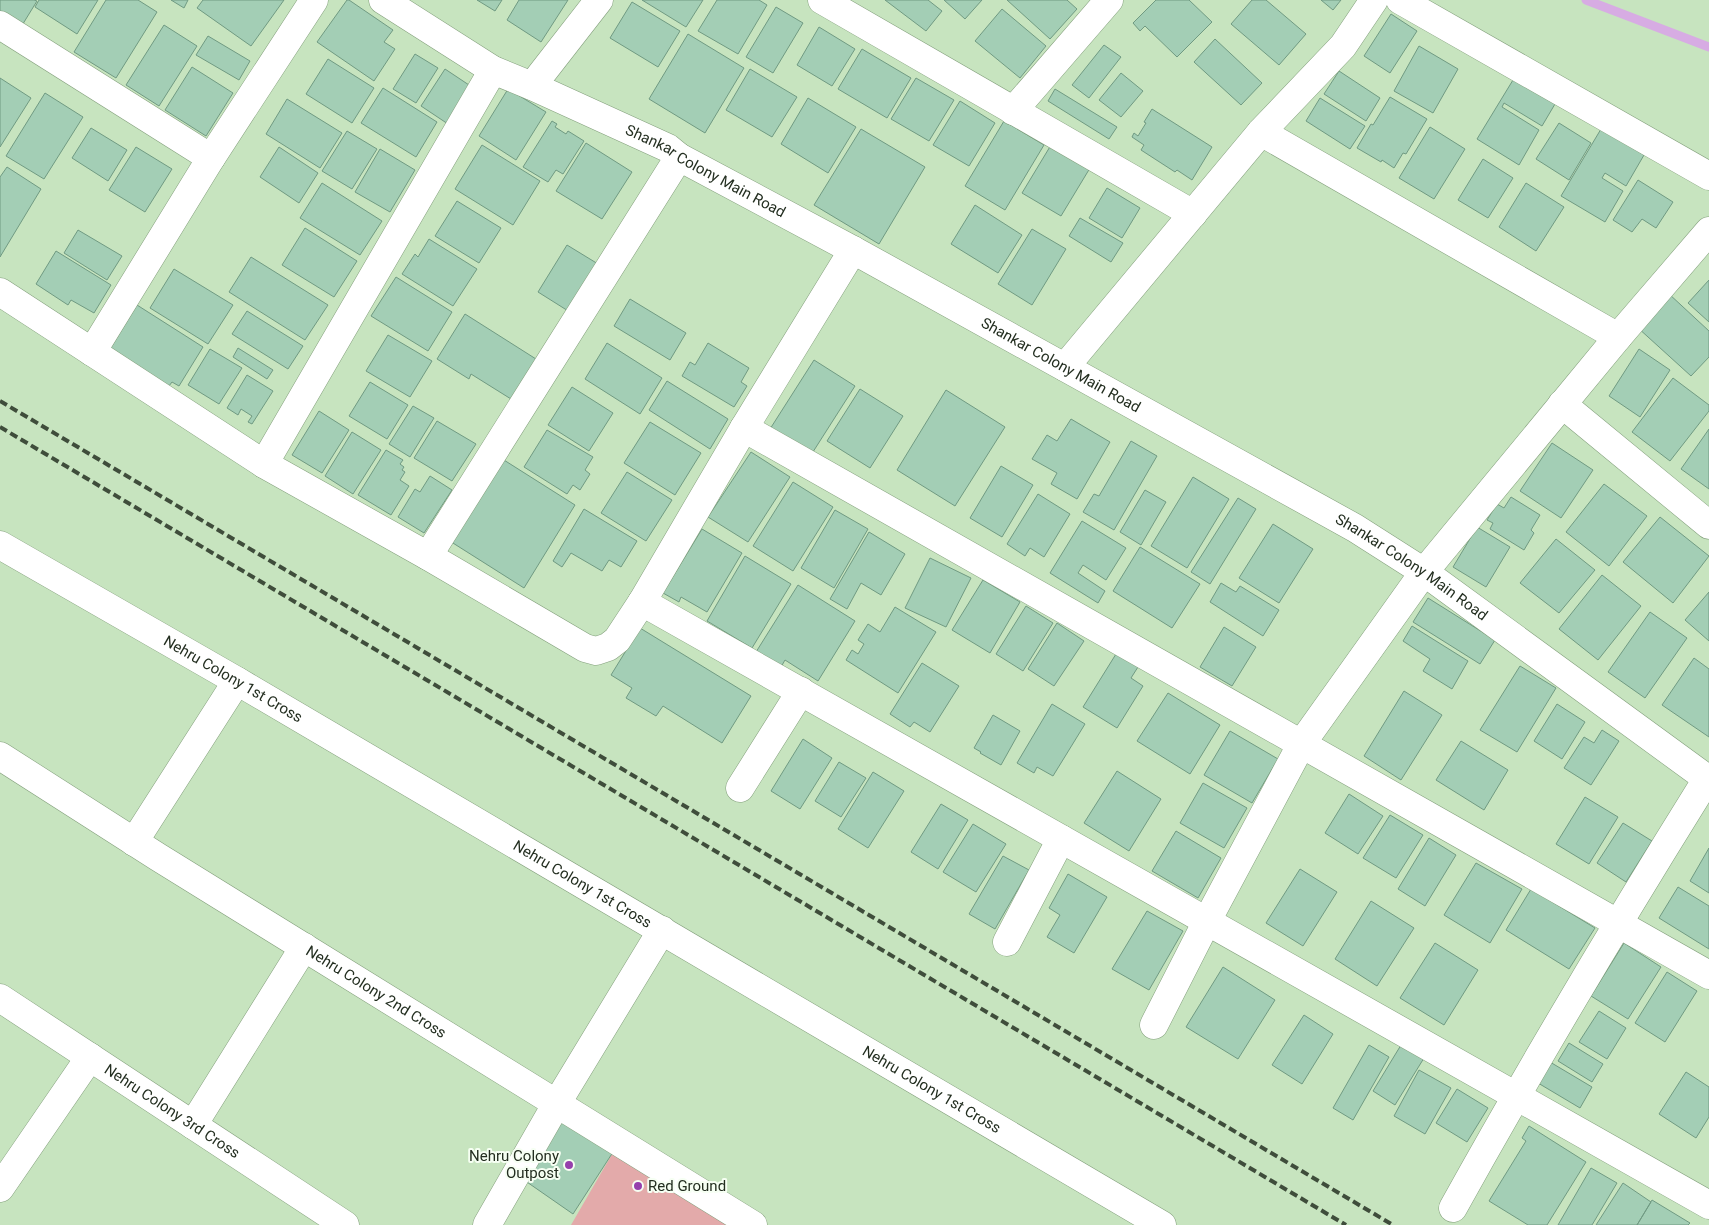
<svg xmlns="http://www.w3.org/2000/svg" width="1709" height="1225" font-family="Roboto,sans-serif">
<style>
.green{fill:#e3aaaa}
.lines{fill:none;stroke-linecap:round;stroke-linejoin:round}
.stream{stroke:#d7ace3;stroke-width:9}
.building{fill:#a3ceb5;stroke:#709a82}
.minor-casing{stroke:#84a07d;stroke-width:29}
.minor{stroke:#fff;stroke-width:28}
.rail{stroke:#3f4d3b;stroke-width:4;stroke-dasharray:8 4;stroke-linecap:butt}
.poi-dot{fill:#9640ac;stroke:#f6fff3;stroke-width:2}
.labels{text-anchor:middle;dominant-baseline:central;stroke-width:4;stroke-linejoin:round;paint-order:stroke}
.street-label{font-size:15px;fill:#232e20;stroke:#f6fff3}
.poi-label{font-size:15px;fill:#232e20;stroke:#f6fff3;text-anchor:end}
</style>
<rect width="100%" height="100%" fill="#c7e4bf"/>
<path class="green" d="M615,1149L747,1225H571Z"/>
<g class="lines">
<path class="stream" d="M1586,0L1709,47"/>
</g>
<path class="building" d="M0,0H34L37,1L21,27L0,13Z
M39,0H98L77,34L35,7Z
M106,0H138L157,12L116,78L74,52Z
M171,0H188L184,8Z
M203,0H284L251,46L197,8Z
M347,0H349L393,30L384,42L395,49L374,81L317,42Z
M477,0H502L495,11Z
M519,0H568L541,42L507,20Z
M642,0H703L686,27Z
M717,0H759L767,5L738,54L698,31Z
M885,0H928L942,11L926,31Z
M944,0H982L965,19Z
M1007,0H1067L1077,9L1050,39Z
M1156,0H1189L1212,22L1177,57L1145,26L1140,31L1133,23Z
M1252,0H1266L1306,34L1279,65L1231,24Z
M1321,0H1341L1333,10Z
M632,2L680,31L658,67L610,38Z
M776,7L803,23L773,73L746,57Z
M1002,9L1046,46L1020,78L975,41Z
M1391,14L1417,31L1390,73L1364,56Z
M164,25L197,46L159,106L126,85Z
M819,27L855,49L832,86L797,65Z
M688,34L744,68L705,133L649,99Z
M208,36L250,61L239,80L196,55Z
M1215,39L1262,83L1241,105L1194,62Z
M1104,45L1121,57L1089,98L1072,85Z
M1419,46L1458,69L1433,113L1394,91Z
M862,49L911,78L887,118L838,89Z
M415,54L438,68L416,103L393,89Z
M328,59L374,88L352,123L306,94Z
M192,67L233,93L206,136L165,110Z
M445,69L472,87L448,124L421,106Z
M750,69L797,97L772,137L726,110Z
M1339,71L1380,98L1366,121L1324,94Z
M1121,73L1143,91L1121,117L1099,100Z
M0,78L31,98L0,147Z
M916,78L954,100L929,141L891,119Z
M1513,80L1555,104L1542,126L1504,103L1502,107L1539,130L1519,165L1477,139Z
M383,88L437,122L416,157L361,123Z
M508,89L546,112L516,160L479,136Z
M1055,89L1117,127L1109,139L1048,101Z
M45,93L83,117L44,179L6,156Z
M1390,97L1427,119L1406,154L1403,153L1394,168L1382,160L1381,162L1357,148L1371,124L1373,125Z
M808,98L856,127L828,173L781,144Z
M1320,98L1365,126L1350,149L1306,121Z
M287,99L342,133L320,168L266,134Z
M960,101L995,123L969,166L933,145Z
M1152,109L1212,147L1192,180L1177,170L1175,172L1141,150L1144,145L1132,137L1134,133L1138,136L1146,123L1144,122Z
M552,121L557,124L555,127L566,134L568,131L584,141L563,174L556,170L548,182L523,167Z
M1004,121L1044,145L1005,210L965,186Z
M1559,123L1591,143L1569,180L1536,159Z
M1430,127L1465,149L1434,199L1399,178Z
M91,128L127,150L108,181L72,158Z
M861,129L925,167L879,244L814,205Z
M1601,129L1644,155L1626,186L1605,173L1602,178L1623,191L1605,222L1561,196Z
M347,131L377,149L352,189L322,171Z
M586,143L632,172L602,219L556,191Z
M482,145L540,181L513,225L455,189Z
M1051,145L1090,168L1061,216L1022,193Z
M136,147L172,169L145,212L109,190Z
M279,147L318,173L299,203L260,177Z
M380,149L415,170L390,212L355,192Z
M1483,159L1513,178L1488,218L1458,200Z
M7,167L41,189L0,257V177Z
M1638,180L1673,202L1656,228L1642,219L1632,232L1613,220Z
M322,183L382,221L360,255L300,218Z
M1526,183L1564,207L1536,251L1499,227Z
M1107,188L1140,208L1122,238L1089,218Z
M457,201L501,228L479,263L435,236Z
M975,205L1022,235L998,273L951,244Z
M1080,218L1123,243L1111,262L1069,236Z
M305,228L357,261L334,297L282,265Z
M1032,229L1066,249L1032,305L998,284Z
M78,230L122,256L107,280L64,253Z
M429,239L477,269L453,306L402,274L415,254L418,257Z
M567,245L603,267L573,314L538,292Z
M56,251L111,285L94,313L71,300L68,305L36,284Z
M251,257L328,305L305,340L229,292Z
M174,269L233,305L208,344L150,308Z
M396,277L452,312L428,351L371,316Z
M1709,280V322L1688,303Z
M1668,293L1709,331V357L1691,376L1637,327Z
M630,299L686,333L670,360L614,326Z
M137,305L203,347L179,386L172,382L169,386L110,349Z
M247,311L303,346L288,369L232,334Z
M465,314L536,359L511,399L471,374L469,379L437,359Z
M388,335L432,361L410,397L366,371Z
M607,343L662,378L640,414L585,379Z
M708,343L749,368L741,382L747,386L734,407L682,376L690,362L695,365Z
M238,348L273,370L267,379L233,357Z
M210,349L242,368L219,404L188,385Z
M1639,349L1670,370L1640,417L1609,396Z
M814,360L855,386L811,455L770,429Z
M247,375L273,391L252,424L248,422L252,416L241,409L238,415L227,408Z
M1673,378L1709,405V411L1670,461L1632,432Z
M667,381L728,419L710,449L649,410Z
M370,382L408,405L387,439L349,416Z
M572,387L613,413L589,451L548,425Z
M860,389L903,416L870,468L827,441Z
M946,390L1005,427L955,506L897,470Z
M413,406L434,418L410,457L389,444Z
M319,411L349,430L322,473L292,455Z
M1071,419L1110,442L1077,499L1051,484L1057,473L1032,459L1047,435L1057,441Z
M437,421L476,444L452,481L414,458Z
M650,422L701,453L675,495L624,463Z
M1709,429V489L1681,469Z
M547,430L593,457L585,470L590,474L580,490L573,485L567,494L524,467Z
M352,432L381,450L353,494L325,476Z
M1131,441L1157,456L1114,530L1083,512L1094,494L1099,496Z
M1552,443L1593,470L1561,518L1520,491Z
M386,450L403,460L400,464L404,467L402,470L405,472L400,480L409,486L391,515L358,495Z
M751,452L790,477L748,542L708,517Z
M496,455L575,505L524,588L445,538Z
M1001,466L1033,485L1002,537L970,518Z
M627,472L672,500L646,541L601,513Z
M430,476L452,490L424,533L398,517L415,489L420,492Z
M1193,477L1229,499L1187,568L1151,546Z
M793,482L833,507L793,571L753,546Z
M1604,484L1647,516L1609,566L1566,532Z
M1145,490L1166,502L1141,545L1120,532Z
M1038,494L1070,514L1044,557L1030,548L1025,556L1007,544Z
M1511,497L1540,515L1531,530L1534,533L1524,550L1490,529L1493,523L1487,520L1497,504L1504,508Z
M1238,498L1256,509L1210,584L1191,572Z
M584,509L637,541L621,567L609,560L602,571L571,553L562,567L553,561Z
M835,510L868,529L834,588L801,568Z
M1660,517L1709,556L1673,603L1623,562Z
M1082,521L1126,548L1106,580L1083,565L1078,573L1105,591L1098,603L1050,573Z
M1273,524L1313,549L1279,603L1239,578Z
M1477,527L1510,547L1486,587L1453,567Z
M702,529L742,553L707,612L681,597L679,602L663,593Z
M869,532L905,554L881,595L861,583L847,609L830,599Z
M1556,539L1595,570L1559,613L1520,583Z
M1140,547L1200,584L1172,628L1113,591Z
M745,556L791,584L752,648L707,621Z
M930,558L971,578L946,627L905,608Z
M1602,575L1641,606L1598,660L1559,629Z
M983,580L1020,602L990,653L952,630Z
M1221,583L1236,592L1240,586L1279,610L1263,636L1210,602Z
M798,585L855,621L818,681L785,660L781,667L756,652Z
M1709,592V641L1685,620Z
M1428,598L1495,640L1480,664L1413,622Z
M1026,606L1053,623L1023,671L996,654Z
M895,607L936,632L898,693L846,660L852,650L858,654L864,644L858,640L868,624L880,632Z
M1650,612L1687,638L1645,698L1608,672Z
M1057,623L1084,641L1054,686L1028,669Z
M1412,626L1468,661L1452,689L1423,671L1430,659L1403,641Z
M1224,627L1256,647L1232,686L1200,667Z
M640,628L751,696L722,743L663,706L656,716L626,698L632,688L611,675Z
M1116,654L1138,667L1131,678L1143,686L1117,728L1083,707Z
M1694,658L1709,669V737L1662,705Z
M922,663L959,686L930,732L914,722L910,727L890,714Z
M1520,666L1556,688L1517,752L1480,730Z
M1404,691L1442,715L1401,780L1364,756Z
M1168,693L1220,725L1190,774L1137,741Z
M1052,704L1085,724L1053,776L1037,767L1034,773L1017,763Z
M1557,704L1585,722L1562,759L1534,741Z
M993,715L1020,731L1001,765L980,753L981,752L974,748Z
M1602,730L1619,741L1591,785L1564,768L1584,737L1594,743Z
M1230,731L1278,759L1252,803L1204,775Z
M803,739L832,758L800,809L771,791Z
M1461,741L1508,770L1484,810L1436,780Z
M839,762L866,778L841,817L815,801Z
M1117,771L1161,799L1129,851L1084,823Z
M873,772L904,791L868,848L838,829Z
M1203,783L1247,808L1224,848L1180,823Z
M1349,794L1383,816L1358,854L1325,833Z
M1585,797L1618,817L1589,864L1556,844Z
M941,804L968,820L938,869L911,852Z
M1390,815L1423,835L1396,878L1363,858Z
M1623,823L1652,841L1626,882L1597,863Z
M973,824L1006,844L976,892L943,872Z
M1176,831L1221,858L1198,898L1152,871Z
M1429,838L1456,855L1425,906L1398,889Z
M1709,848V893L1690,881Z
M1003,856L1029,870L995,929L969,914Z
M1476,863L1522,889L1490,943L1444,915Z
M1300,869L1337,892L1303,946L1266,923Z
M1068,874L1107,897L1074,953L1047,937L1060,915L1049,908Z
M1678,887L1709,906V949L1659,918Z
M1531,889L1595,928L1569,969L1506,930Z
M1371,901L1414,928L1377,986L1335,959Z
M1147,911L1183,931L1149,990L1112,969Z
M1435,943L1478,970L1444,1025L1400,998Z
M1624,943L1661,967L1628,1019L1591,996Z
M1223,967L1275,1000L1238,1059L1186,1027Z
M1667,972L1697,991L1665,1042L1635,1023Z
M1599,1011L1626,1028L1607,1059L1579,1042Z
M1304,1015L1333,1034L1302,1084L1272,1065Z
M1569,1043L1603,1064L1592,1082L1558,1061Z
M1369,1045L1389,1057L1353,1120L1333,1108Z
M1401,1045L1424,1058L1395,1105L1373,1091Z
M1550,1062L1592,1087L1580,1108L1538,1083Z
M1419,1070L1451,1088L1425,1134L1394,1116Z
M1686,1072L1709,1087V1117L1696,1138L1659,1114Z
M1457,1089L1488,1108L1467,1142L1436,1123Z
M564,1117L615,1149L573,1214L524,1180Z
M1529,1126L1586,1162L1547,1225H1528L1489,1201L1526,1141L1522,1138Z
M1591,1168L1617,1183L1592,1225H1558Z
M1623,1183L1651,1202L1637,1225H1596Z
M1652,1200L1690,1223L1688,1225H1637Z"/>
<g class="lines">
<defs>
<g id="minor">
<path id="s1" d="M383,0L493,70L532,86L668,148L679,157L853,250L1355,528L1424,572L1709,780"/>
<path d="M822,0L1193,214"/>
<path d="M1400,0L1709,176"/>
<path d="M0,25L211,158"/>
<path d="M532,86L599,0"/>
<path d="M1013,111L1109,0"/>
<path d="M1261,132L1618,337"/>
<path d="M0,292L264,464L428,556L585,648L596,651L608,647L617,640L642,602L744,428L853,250"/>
<path d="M92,352L211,158L314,0"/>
<path d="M1065,367L1261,132L1343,46L1374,0"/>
<path d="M1562,404L1709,525"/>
<path d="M744,428L1709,975"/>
<path d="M264,464L493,70"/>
<path id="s2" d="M0,545L237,681L1162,1225"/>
<path d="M428,556L679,157"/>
<path d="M642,602L1709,1205"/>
<path id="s3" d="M0,756L158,857L753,1225"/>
<path d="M740,788L801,691"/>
<path d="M134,842L237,681"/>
<path d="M1007,942L1061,839"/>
<path id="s4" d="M0,998L345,1225"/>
<path d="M1154,1025L1207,921L1302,743L1424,572L1618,337L1709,231"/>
<path d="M193,1125L304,947"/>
<path d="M0,1188L90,1057"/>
<path d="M1453,1208C1534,1062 1619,920 1707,779"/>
<path d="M487,1225L557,1103L662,930"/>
</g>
</defs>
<use href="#minor" class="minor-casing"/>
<use href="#minor" class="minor"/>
<path class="rail" d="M0,401L1393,1225
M0,427L1346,1225"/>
</g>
<g class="poi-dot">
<circle cx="569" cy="1165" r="5"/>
<circle cx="638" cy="1186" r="5"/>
</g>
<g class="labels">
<g class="street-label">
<text stroke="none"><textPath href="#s1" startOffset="366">Shankar Colony Main Road</textPath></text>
<text stroke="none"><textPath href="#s1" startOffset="771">Shankar Colony Main Road</textPath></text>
<text stroke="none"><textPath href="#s1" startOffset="1176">Shankar Colony Main Road</textPath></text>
<text stroke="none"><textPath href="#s2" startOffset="269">Nehru Colony 1st Cross</textPath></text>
<text stroke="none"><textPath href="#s2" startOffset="674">Nehru Colony 1st Cross</textPath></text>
<text stroke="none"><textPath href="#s3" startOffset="444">Nehru Colony 2nd Cross</textPath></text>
<text stroke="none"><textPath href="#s2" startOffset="1079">Nehru Colony 1st Cross</textPath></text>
<text stroke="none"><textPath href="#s4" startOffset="206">Nehru Colony 3rd Cross</textPath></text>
</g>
<g class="poi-label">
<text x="559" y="1156">Nehru Colony<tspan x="559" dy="17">Outpost</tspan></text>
<text x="648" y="1186" text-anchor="start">Red Ground</text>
</g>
</g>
</svg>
